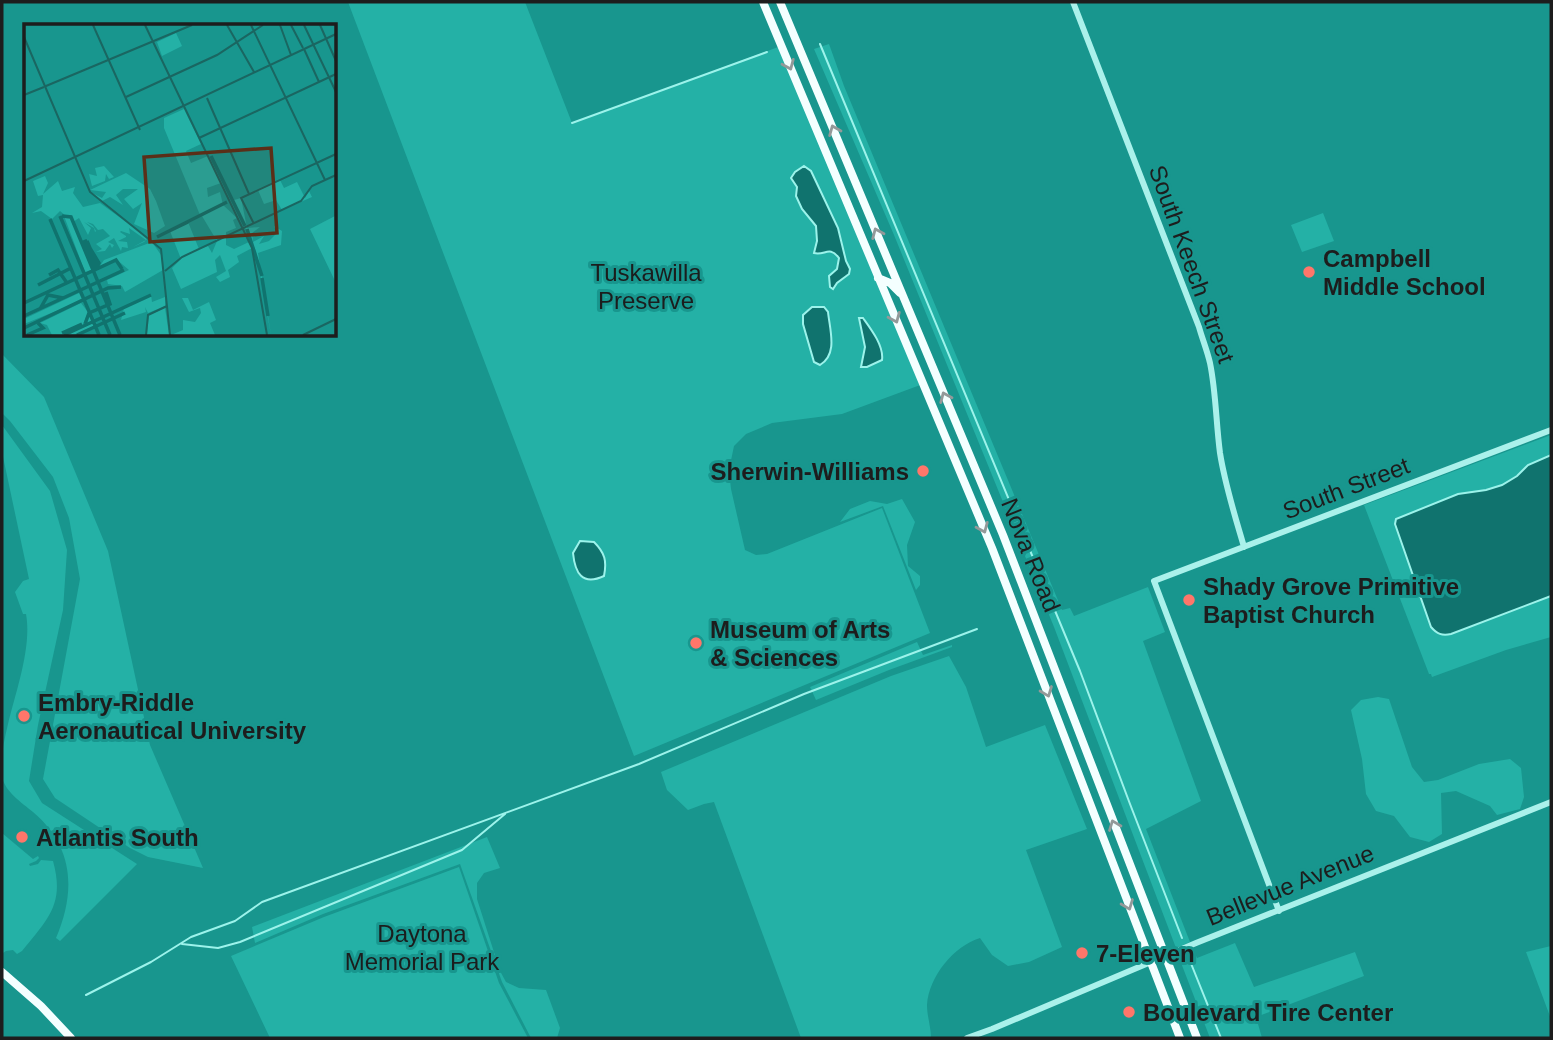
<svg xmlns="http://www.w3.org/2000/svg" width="1553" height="1040" font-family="Arial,sans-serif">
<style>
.green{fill:#24b1a6}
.water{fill:#10736e;stroke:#9cf3eb;stroke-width:2}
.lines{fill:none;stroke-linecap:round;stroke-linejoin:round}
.stream{stroke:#9cf3eb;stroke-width:2}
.minor{stroke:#aaf1eb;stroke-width:6}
.major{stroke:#f4ffff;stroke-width:8}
.oneway{stroke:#939999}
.poi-dot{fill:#ff766a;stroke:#18968e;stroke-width:2.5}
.labels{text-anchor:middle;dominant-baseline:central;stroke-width:6;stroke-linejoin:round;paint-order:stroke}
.poi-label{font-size:24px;font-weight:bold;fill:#1d1d1d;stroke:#18968e;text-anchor:start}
.street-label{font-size:24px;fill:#1d1d1d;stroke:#18968e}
.park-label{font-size:24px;fill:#1b1d1d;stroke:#18968e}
.inset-river{fill:none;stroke:#10736e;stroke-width:3.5}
.inset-road{fill:none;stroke:#1a6661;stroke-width:2}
.view{fill:#5a2f18;fill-opacity:0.15;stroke:#5a2f18;stroke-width:3.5}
.inset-edge{fill:none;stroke:#1d1d1d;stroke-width:3.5}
</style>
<rect width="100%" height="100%" fill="#18968e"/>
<path class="green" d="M348,2H525L572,123L781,46L923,384L842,414L772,423L746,434L734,446L729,470L731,489L745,550L756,555L767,554L882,508L930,633L634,756Z
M829,44L844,86L1062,610L1070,608L1074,616L1148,587L1165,632L1143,641L1201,801L1146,829L1190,942L1176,948L1054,627L894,235L814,49Z
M1323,213L1334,241L1302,252L1291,225Z
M2,354L44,397L108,551L150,745L203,868L148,857L130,848L55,798L43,779L80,579L69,518L53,477L10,421L2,413Z
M2,425L50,491L67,550L63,610L38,725L29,781L42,803L137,864L60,941L56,938C76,891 74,847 33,812C22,803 4,791 2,776C0,758 4,741 8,724C16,691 32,647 26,614H23L15,592L23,581L29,579L2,452Z
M1551,435V637L1506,650L1432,677L1431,674H1429L1364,505Z
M902,499L915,522L907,545L908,566L920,576V585L916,590L883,506L840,522L850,509L870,501L887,504Z
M917,642L923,655L952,645V647L889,670L816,700L810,687Z
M949,656L966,687L986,747L1045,725L1087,829L1026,850L1062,947L1029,962L1008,966L992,955L980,938C954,946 929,976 927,1005C927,1016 931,1027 931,1038H801L714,802L704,804L688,810L667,790L661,772L891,676Z
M1378,697L1389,699L1412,767L1424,782L1438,780L1479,764L1510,759L1521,768L1524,797L1520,809L1497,815L1490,806L1456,791L1441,793L1442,834L1429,842L1410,837L1394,816L1376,811L1366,794L1362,759L1351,710L1361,700Z
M2,833L33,859L38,856L39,858L36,861L29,864L30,866L38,864L41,860L53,861C65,904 48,919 22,951L17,954L13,950L6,951L3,953L2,952Z
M487,837L500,868L484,873L477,883V899L500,971L506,982L519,988L546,990L560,1028L557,1038H531L502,982L460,864L323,914L255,943L252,927Z
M459,867L499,983L528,1038H270L231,956L324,917Z
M1235,943L1254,987L1355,952L1364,976L1256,1017L1262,1038H1210L1178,955L1193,949L1197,958Z
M1551,946V1019L1526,952Z"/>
<path class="water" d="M804,166L811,171L838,228L846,261L850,269L849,274L837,283L833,289L830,287L829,276L837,269L839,258C829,245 825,256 814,253L817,241L816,226L802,209L796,196L797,187L791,178L795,172Z
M812,307H824L828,312C830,331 838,354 820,365L814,362L803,324V315Z
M859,318H863C871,329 884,346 882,360L867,367H861L865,347Z
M1551,455V596L1451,634C1442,636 1437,634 1431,627L1395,524L1396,519L1458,494L1486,490L1502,485L1517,476L1528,465Z
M580,541L594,542C605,553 607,561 604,576C582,586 575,573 573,553Z"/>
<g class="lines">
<path class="stream" d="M820,44L1080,671L1130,804L1182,938
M572,123L767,52
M182,944L218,948L240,942L462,850L505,814
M1190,961L1221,1038
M86,995L151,962L191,937L235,921L262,902L639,764L804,694L977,629"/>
<path class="minor" d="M1073,2L1199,327C1202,338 1207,350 1210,363C1216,392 1216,423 1220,453C1225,485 1235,516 1244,547
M1279,911L1154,581L1551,430
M967,1038L992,1029L1196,943L1551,802"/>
<path class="major" d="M763,2L992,548L1180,1038
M780,2L1003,535L1197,1038
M878,278L890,283L900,293
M2,972L41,1006L71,1038"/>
</g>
<defs><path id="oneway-chevron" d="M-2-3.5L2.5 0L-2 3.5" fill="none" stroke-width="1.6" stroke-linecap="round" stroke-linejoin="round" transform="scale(1.75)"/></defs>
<g class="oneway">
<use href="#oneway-chevron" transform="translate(789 65) rotate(67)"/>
<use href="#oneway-chevron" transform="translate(834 130) rotate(-112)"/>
<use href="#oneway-chevron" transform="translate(877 233) rotate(-113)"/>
<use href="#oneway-chevron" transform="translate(895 318) rotate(67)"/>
<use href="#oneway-chevron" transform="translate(945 397) rotate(-113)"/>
<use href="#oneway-chevron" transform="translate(983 528) rotate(67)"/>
<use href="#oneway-chevron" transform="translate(1047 692) rotate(69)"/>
<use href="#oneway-chevron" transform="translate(1114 825) rotate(-111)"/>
<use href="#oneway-chevron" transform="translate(1128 905) rotate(69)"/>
</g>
<g class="poi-dot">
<circle cx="1309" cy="272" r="7"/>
<circle cx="923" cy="471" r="7"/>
<circle cx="1189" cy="600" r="7"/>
<circle cx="696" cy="643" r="7"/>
<circle cx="24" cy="716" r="7"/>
<circle cx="22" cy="837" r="7"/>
<circle cx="1082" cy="953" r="7"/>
<circle cx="1129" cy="1012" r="7"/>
</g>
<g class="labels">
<g class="poi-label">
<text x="1323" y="258">Campbell<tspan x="1323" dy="28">Middle School</tspan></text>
<text x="909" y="471" text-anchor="end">Sherwin-Williams</text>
<text x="1203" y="586">Shady Grove Primitive<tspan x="1203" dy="28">Baptist Church</tspan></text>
<text x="710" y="629">Museum of Arts<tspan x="710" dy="28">&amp; Sciences</tspan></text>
<text x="38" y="702">Embry-Riddle<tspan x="38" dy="28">Aeronautical University</tspan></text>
<text x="36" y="837">Atlantis South</text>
<text x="1096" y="953">7-Eleven</text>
<text x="1143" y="1012">Boulevard Tire Center</text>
</g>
<g class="street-label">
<text transform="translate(1192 264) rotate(70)">South Keech Street</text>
<text transform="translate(1346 488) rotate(-21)">South Street</text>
<text transform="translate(1031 555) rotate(68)">Nova Road</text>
<text transform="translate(1290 885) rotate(-22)">Bellevue Avenue</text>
</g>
<g class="park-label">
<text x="646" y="272">Tuskawilla<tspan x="646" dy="28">Preserve</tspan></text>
<text x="422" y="933">Daytona<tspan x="422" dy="28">Memorial Park</tspan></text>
</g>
</g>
<g transform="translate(24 24)">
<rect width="312" height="312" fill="#18968e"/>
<path d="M152,9L158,22L138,32L133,18ZM160,85L177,120L162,127L167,139L184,132L197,159L183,164L184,173L196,168L199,181L213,194L209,196L212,204L202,208V221L210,225L225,218L228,224L213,232L215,238L204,246L206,253L196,258L192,253L202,247L196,231L191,236L193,248L157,265L148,244L157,235L146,207L164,198L175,225L184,222L188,229L193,217L178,192L191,185L176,191L140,104V94ZM187,132L210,176L217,174L223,204L236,203L228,209L229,218L240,212L235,220L245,217L253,209L250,202L258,207L257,221L234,229L247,311L232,227ZM80,142L90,153L85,155L82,150L81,157L68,162L65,150L73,152L71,144ZM102,149L126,165L132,177L141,202L130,209L110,200L118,179L109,185L100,175L114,165H99L92,171L99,181L86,173L78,177L68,169L78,174L82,168L66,166ZM21,152L24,159L19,170L34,157L38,167L51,163L49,169L59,183L76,179L124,214L120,218L109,223L122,216L105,204L106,210L97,207L96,208L102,212V213L94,217L103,218L104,224L98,223L97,227L90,214L84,218L90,221L88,224L86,220L81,227L72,228L78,225L72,220L86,212L79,205L74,206L69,200L63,198L69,202L72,207L71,208L70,204L60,198L67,204L64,211L55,194L49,198L36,187L28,195L17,187L8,189L18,183L19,171L14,172L9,157ZM256,156L260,164L273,158L281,174L285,167L288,173L258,186L252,176L240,180L234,166ZM40,192L46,194L70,245L61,248ZM311,192V257L286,205ZM128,218L137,231L139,246L101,268L98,262L84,260L83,256L105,246L92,235L76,242L80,236ZM55,269L58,275L52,279L0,300V295ZM127,271L128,278L141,273V282L124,289L121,283L122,288L97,296L100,284ZM158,274H164L169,286L185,278L192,296L186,299L191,311H147L159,306V296L171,298L177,289L176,284L165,288ZM57,279L64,288L58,303L65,291L70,302L50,311H28L23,301L16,299ZM141,284L145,311H123L125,291Z" fill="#24b1a6"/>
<path class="inset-river" d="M187,132L221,202M36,192L86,311M38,192L47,193L96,311M26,195L75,311M223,205L238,252M141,209L164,198M133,213L203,178M60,216L72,244M61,216L75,239L72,245M63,217L73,241M25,251L34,246L43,259M238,254L244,292M14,261L47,244M0,279L92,236L98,245M16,285L24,271L39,274M0,292L100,246M61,300L65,289L86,280L82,268M0,304L84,264L97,263M38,309L58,300M3,311L19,304L14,299M40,311L127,271M53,311L101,289"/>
<path class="inset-road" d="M69,1L116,106M121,1L228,224L243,311M203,1L230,48M227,1L301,156M256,1L267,31M267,1L279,24M280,1L312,68M296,1L312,37M0,13L66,168L137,225L146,311M280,25L295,58M22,62L168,1M0,71L20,63M102,73L193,31L239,1M183,74L225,170M175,114L312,50M0,157L312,10M230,200L217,174L312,130M141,247L158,233L277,177L288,162L312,151M122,311L124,291L143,282M279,311L312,295"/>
<path class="view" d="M247,124L253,209L126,218L120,133Z"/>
<rect width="312" height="312" class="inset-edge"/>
</g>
<rect width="1553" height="1040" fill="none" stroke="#1d1d1d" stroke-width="7"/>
</svg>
